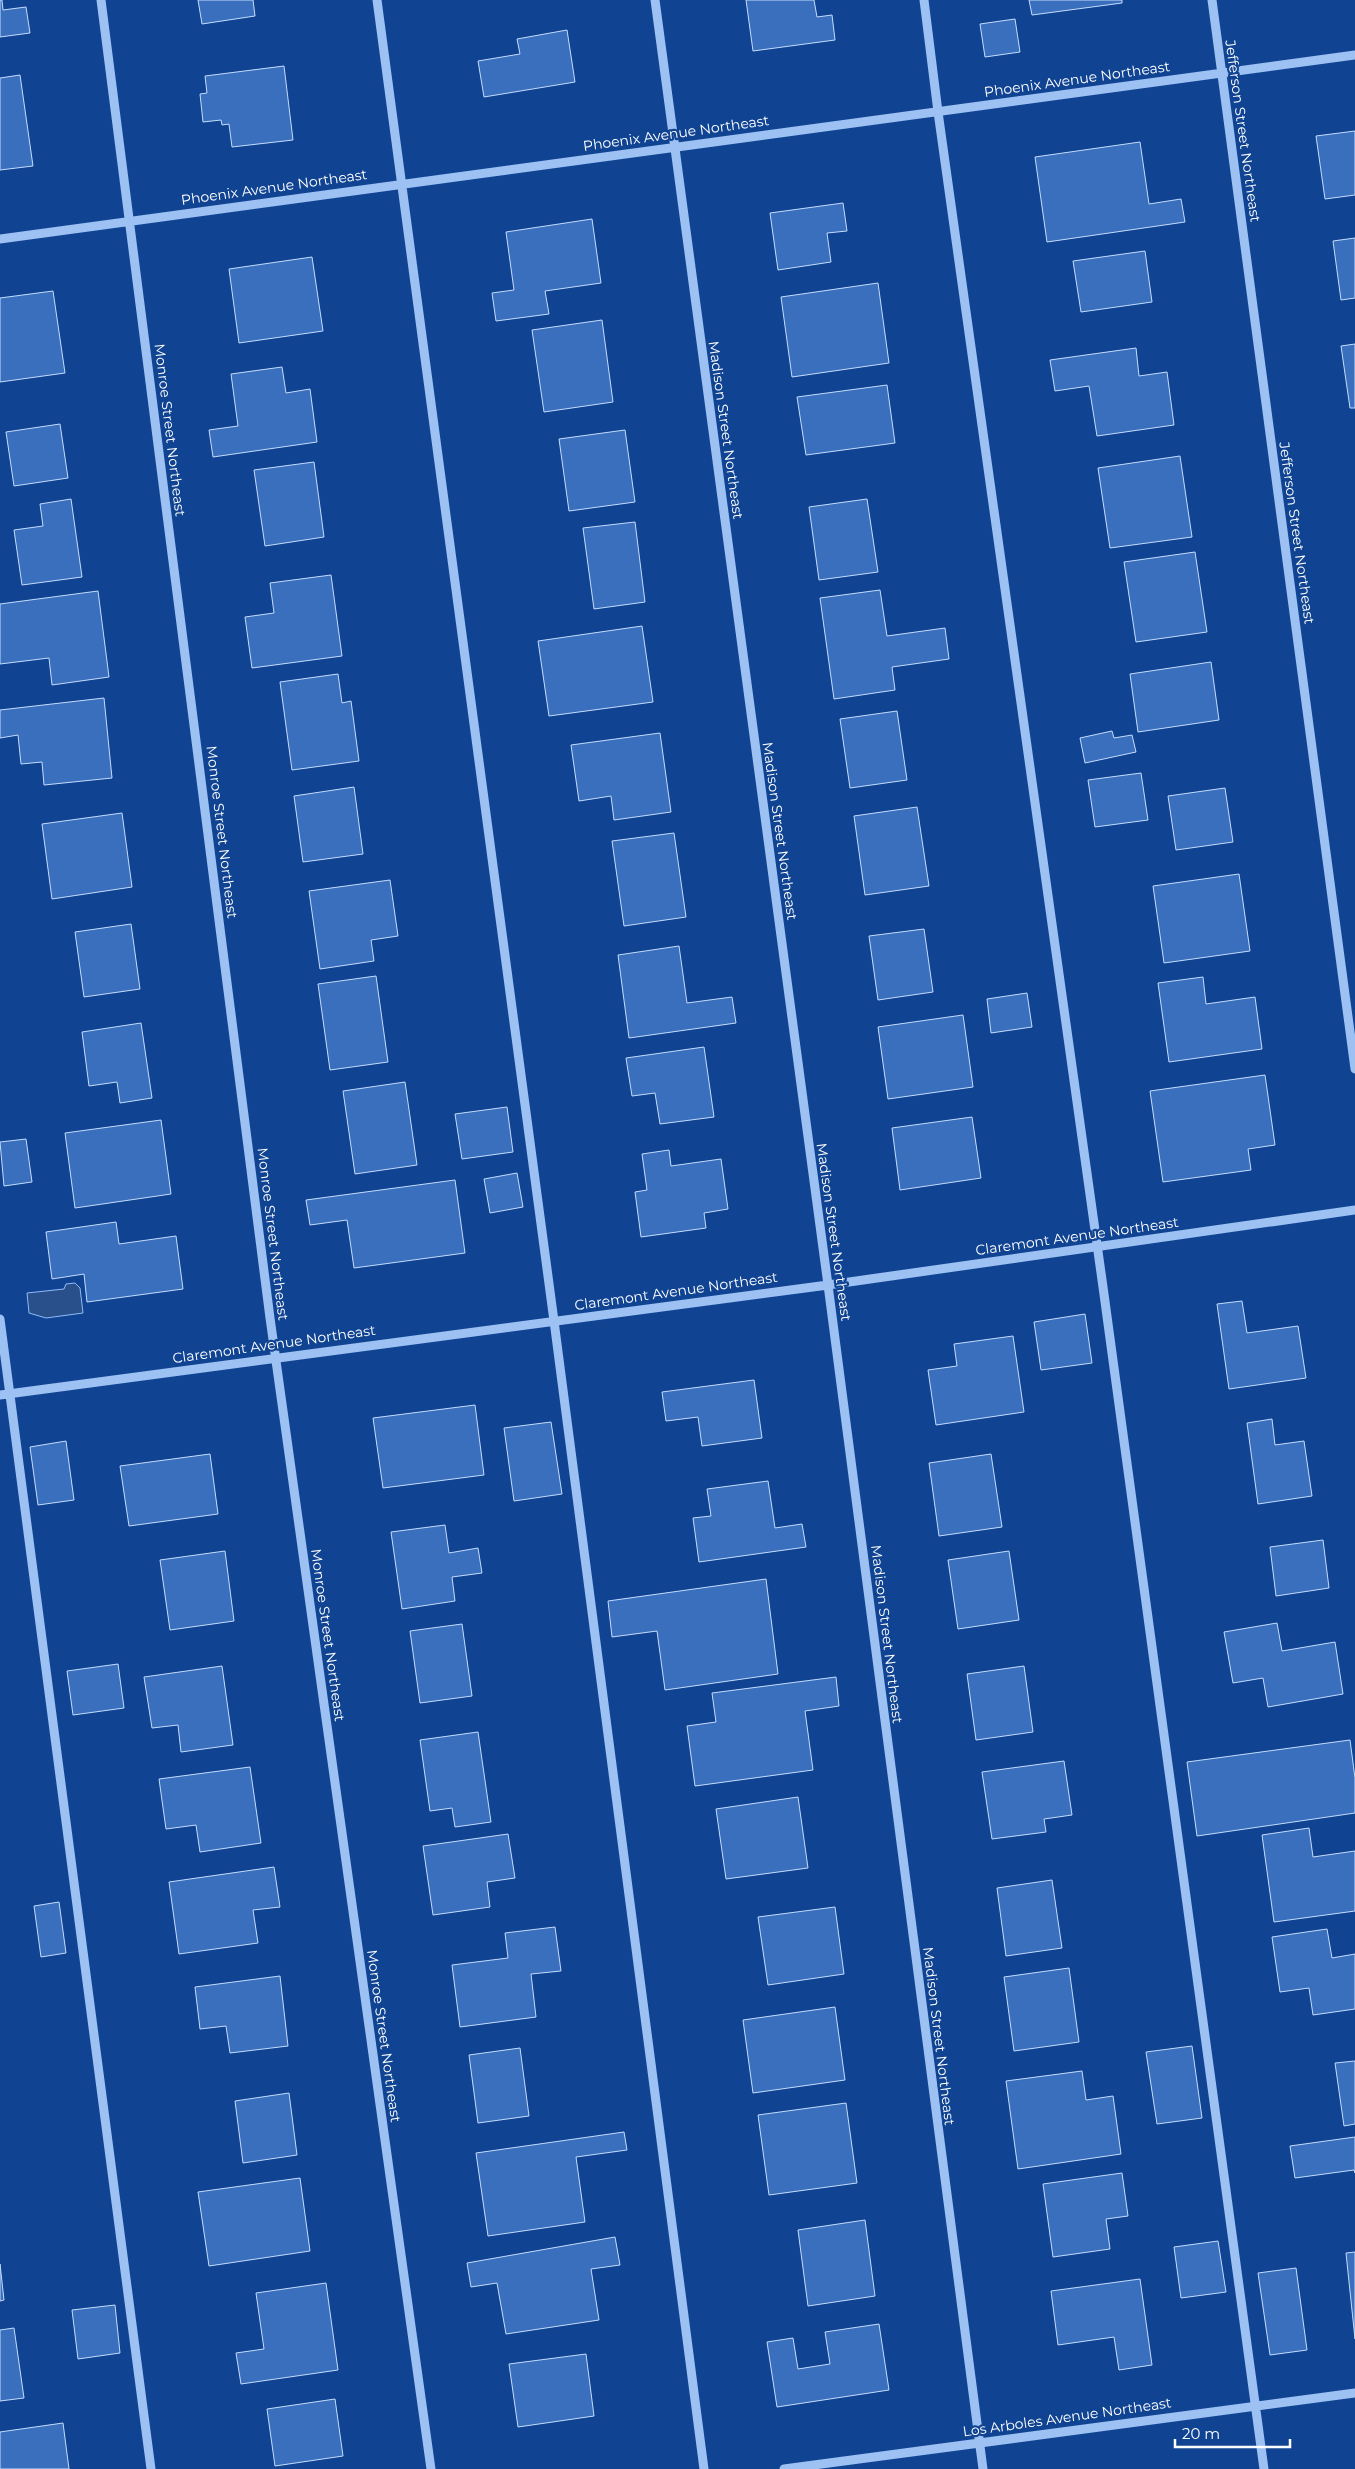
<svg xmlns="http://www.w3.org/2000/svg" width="1355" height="2469" font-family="Montserrat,sans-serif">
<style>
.water{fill:#2a508b;stroke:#8fbbf7}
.building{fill:#396fbc;stroke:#c5dcfe}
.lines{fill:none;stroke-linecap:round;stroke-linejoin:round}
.minor{stroke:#9dc1f3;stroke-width:9}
.labels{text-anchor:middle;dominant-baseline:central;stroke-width:4.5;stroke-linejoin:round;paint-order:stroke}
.street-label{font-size:14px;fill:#fff;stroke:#104493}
</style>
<rect width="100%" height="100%" fill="#104493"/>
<path class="water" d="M75,1283L80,1288L83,1313L46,1318L29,1313L27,1293L64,1289L66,1284Z"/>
<path class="building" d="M0,0H2L3,10L26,7L30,33L0,37Z
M198,0H253L255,16L202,24Z
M746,0H814L817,17L832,15L835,40L753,51Z
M1029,0H1122V3L1032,15Z
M1015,19L1020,52L985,57L980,24Z
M567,30L575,82L484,97L478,61L520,54L517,39Z
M284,66L293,140L232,147L229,124L222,125L221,120L203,122L200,94L207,93L205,76Z
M20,75L33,166L0,170V78Z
M1355,131V195L1325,199L1316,136Z
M1140,142L1149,204L1181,199L1185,222L1047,242L1035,157Z
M843,203L847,231L827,233L831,262L778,270L770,213Z
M592,219L601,283L545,291L549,314L496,321L492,293L514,290L506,232Z
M1355,238V298L1341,300L1333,241Z
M1145,251L1152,302L1081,312L1073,261Z
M312,257L323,331L239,343L229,269Z
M878,283L889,363L792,377L781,297Z
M53,291L65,373L0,382V298Z
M602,320L613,402L544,412L532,330Z
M1355,344V408H1350L1341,346Z
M1136,348L1139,376L1167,372L1174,425L1097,436L1089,386L1055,391L1050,360Z
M282,367L286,393L310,389L317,442L213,457L209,430L238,426L231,374Z
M887,385L895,443L806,455L797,397Z
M60,424L68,478L14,486L6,432Z
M625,430L635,502L569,511L559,439Z
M1180,456L1192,537L1110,548L1098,468Z
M314,462L324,537L265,546L254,470Z
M71,499L82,577L22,585L14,530L43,526L40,504Z
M867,499L878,572L819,580L809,507Z
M635,522L645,602L594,609L583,528Z
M1195,552L1207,632L1136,642L1124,562Z
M331,575L342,656L252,668L245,617L274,613L270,583Z
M880,590L887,636L945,628L949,659L892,667L895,690L834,699L820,598Z
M98,591L109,677L52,685L49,658L0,664V604Z
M642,626L653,702L549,716L538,641Z
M1211,662L1219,720L1138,732L1130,674Z
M338,674L342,703L351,701L359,761L292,770L280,682Z
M104,698L112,778L44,785L42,762L21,764L18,735L0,738V710Z
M897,711L907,780L850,788L840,719Z
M1112,731L1114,738L1132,735L1136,752L1085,763L1080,738Z
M660,733L671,812L614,820L611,796L579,801L571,745Z
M1141,773L1148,820L1095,827L1088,780Z
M354,787L363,854L303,862L294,796Z
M1225,788L1233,842L1176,850L1168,796Z
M917,807L929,886L865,895L854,816Z
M122,813L132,887L52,899L42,824Z
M674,833L686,917L624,926L612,841Z
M1239,874L1250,951L1164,963L1153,886Z
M390,880L398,936L371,940L374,961L320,969L309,891Z
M131,924L140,989L84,997L75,932Z
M924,929L933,992L878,1000L869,936Z
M679,946L687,1003L732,997L736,1023L629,1038L618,955Z
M376,976L388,1062L330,1070L318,984Z
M1203,977L1206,1004L1255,997L1262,1049L1169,1062L1158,983Z
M1027,993L1032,1027L991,1033L987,999Z
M963,1015L973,1087L888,1099L878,1027Z
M141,1023L152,1098L120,1103L117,1082L89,1086L82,1032Z
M704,1047L714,1117L660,1124L655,1093L632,1096L626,1058Z
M1265,1075L1275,1145L1248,1149L1251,1170L1163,1182L1150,1091Z
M405,1082L417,1165L355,1174L343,1091Z
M507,1107L513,1152L462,1159L455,1114Z
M972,1117L981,1178L900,1190L892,1128Z
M161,1120L171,1194L75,1208L65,1133Z
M26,1139L32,1182L4,1186L0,1142Z
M669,1150L671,1166L721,1159L728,1209L704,1213L706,1228L641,1237L635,1192L647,1190L642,1154Z
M517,1173L523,1207L490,1213L484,1179Z
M455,1180L465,1253L354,1268L347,1220L310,1225L306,1200Z
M116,1222L119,1244L176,1236L183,1289L87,1302L84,1274L52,1279L46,1232Z
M1242,1301L1247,1333L1298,1326L1306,1378L1229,1389L1217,1304Z
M1085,1314L1092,1363L1041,1370L1034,1322Z
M1013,1336L1024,1412L936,1425L928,1370L957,1366L954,1344Z
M754,1380L762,1438L702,1446L698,1417L666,1421L662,1392Z
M475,1405L484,1475L383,1488L373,1418Z
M1272,1419L1275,1445L1304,1441L1312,1496L1258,1504L1247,1423Z
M551,1422L562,1494L514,1501L504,1428Z
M66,1441L74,1500L38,1505L30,1447Z
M210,1454L218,1514L129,1526L120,1466Z
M991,1454L1002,1527L939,1536L929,1463Z
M768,1481L775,1528L802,1524L806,1547L699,1562L693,1518L711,1516L707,1489Z
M445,1525L449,1553L478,1548L482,1573L452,1577L455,1601L402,1609L391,1532Z
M1323,1540L1329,1588L1276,1596L1270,1547Z
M225,1551L234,1621L170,1630L160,1560Z
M1009,1551L1019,1620L958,1629L948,1560Z
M766,1579L778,1674L665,1690L657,1631L612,1637L608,1601Z
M1277,1623L1282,1651L1335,1642L1343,1694L1268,1707L1263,1678L1233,1683L1224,1632Z
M462,1624L472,1696L420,1703L410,1631Z
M118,1664L124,1708L73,1715L67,1671Z
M222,1666L233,1745L181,1752L178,1725L152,1728L144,1677Z
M1024,1666L1033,1732L976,1740L967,1674Z
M836,1677L839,1706L805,1711L813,1770L695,1786L687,1726L716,1722L712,1693Z
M478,1732L491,1822L455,1827L452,1808L430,1811L420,1740Z
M1350,1740L1355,1778V1813L1197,1836L1187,1762Z
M1064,1761L1072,1815L1044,1819L1046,1832L992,1839L982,1772Z
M250,1767L261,1843L200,1852L196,1825L166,1829L159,1779Z
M798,1797L808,1868L726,1879L716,1809Z
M1309,1828L1313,1857L1355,1851V1911L1274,1922L1262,1835Z
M508,1834L515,1878L487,1882L490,1907L433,1915L423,1846Z
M274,1867L280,1907L253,1910L258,1943L179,1954L169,1882Z
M1052,1880L1062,1948L1006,1956L997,1888Z
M59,1902L66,1953L41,1957L34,1906Z
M835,1907L844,1974L768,1985L758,1917Z
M555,1927L561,1971L531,1974L536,2017L460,2027L452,1965L508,1958L505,1933Z
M1327,1929L1332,1958L1355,1954V2009L1313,2015L1309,1988L1280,1992L1272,1937Z
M1069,1968L1079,2042L1014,2051L1004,1977Z
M280,1976L288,2046L230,2053L226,2026L200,2029L195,1987Z
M835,2007L845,2080L753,2093L743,2020Z
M1192,2046L1202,2118L1157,2124L1146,2052Z
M520,2048L529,2116L478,2123L469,2055Z
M1355,2061V2124L1344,2126L1335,2063Z
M1082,2071L1086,2100L1113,2096L1121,2154L1018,2169L1006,2081Z
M289,2093L297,2155L243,2163L235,2101Z
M846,2103L857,2183L769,2195L758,2115Z
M624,2132L627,2150L576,2157L585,2222L488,2236L476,2153Z
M1355,2137V2173L1354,2170L1295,2178L1290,2146Z
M1122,2173L1128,2216L1106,2219L1110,2249L1053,2257L1043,2184Z
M300,2178L310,2251L209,2266L198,2192Z
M865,2220L875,2296L808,2306L798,2230Z
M615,2237L620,2265L591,2269L599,2320L506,2334L497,2283L471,2287L467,2263Z
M1218,2241L1226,2292L1181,2298L1174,2247Z
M1355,2252V2339L1346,2253Z
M0,2264L4,2300L0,2301Z
M1296,2268L1307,2350L1270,2355L1258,2273Z
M1140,2279L1152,2365L1119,2370L1114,2337L1058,2345L1051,2291Z
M326,2283L338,2370L241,2384L236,2353L264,2349L256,2293Z
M115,2305L120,2353L78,2359L72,2310Z
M879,2324L889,2390L777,2407L767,2342L793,2338L798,2369L830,2364L825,2332Z
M14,2328L24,2398L0,2401V2330Z
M586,2354L594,2416L518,2427L509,2364Z
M335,2399L343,2456L275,2466L267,2409Z
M63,2423L69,2469H0V2432Z"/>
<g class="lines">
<path class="minor" d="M101,0L270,1318L431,2469
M377,0L554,1321L704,2469
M655,0L828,1285L983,2469
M924,0L938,112L1103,1287L1264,2469
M1212,0L1355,1069
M0,239L1355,55
M0,1319L151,2469
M0,1395L828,1285L1355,1210
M784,2469L1355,2393"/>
</g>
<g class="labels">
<g class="street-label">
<text transform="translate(1077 79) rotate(-8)">Phoenix Avenue Northeast</text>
<text transform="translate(1243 131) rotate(82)">Jefferson Street Northeast</text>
<text transform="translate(676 133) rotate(-8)">Phoenix Avenue Northeast</text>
<text transform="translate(274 187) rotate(-8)">Phoenix Avenue Northeast</text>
<text transform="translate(170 430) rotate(83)">Monroe Street Northeast</text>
<text transform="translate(726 430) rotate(82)">Madison Street Northeast</text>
<text transform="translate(1297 533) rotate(82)">Jefferson Street Northeast</text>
<text transform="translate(780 831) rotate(82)">Madison Street Northeast</text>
<text transform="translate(222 832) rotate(83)">Monroe Street Northeast</text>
<text transform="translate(834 1232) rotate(82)">Madison Street Northeast</text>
<text transform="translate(273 1234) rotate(83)">Monroe Street Northeast</text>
<text transform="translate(1077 1236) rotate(-8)">Claremont Avenue Northeast</text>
<text transform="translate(676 1291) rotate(-8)">Claremont Avenue Northeast</text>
<text transform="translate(274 1344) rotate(-8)">Claremont Avenue Northeast</text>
<text transform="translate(887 1634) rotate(83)">Madison Street Northeast</text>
<text transform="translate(328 1635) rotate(82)">Monroe Street Northeast</text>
<text transform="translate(384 2036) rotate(82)">Monroe Street Northeast</text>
<text transform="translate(939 2036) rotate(83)">Madison Street Northeast</text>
<text transform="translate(1067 2417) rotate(-8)">Los Arboles Avenue Northeast</text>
</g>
</g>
<path d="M1175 2439v8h115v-8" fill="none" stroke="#ffffff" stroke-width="2.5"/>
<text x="1182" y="2439" font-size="15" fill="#ffffff" stroke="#104493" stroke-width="4" paint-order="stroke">20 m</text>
</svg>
